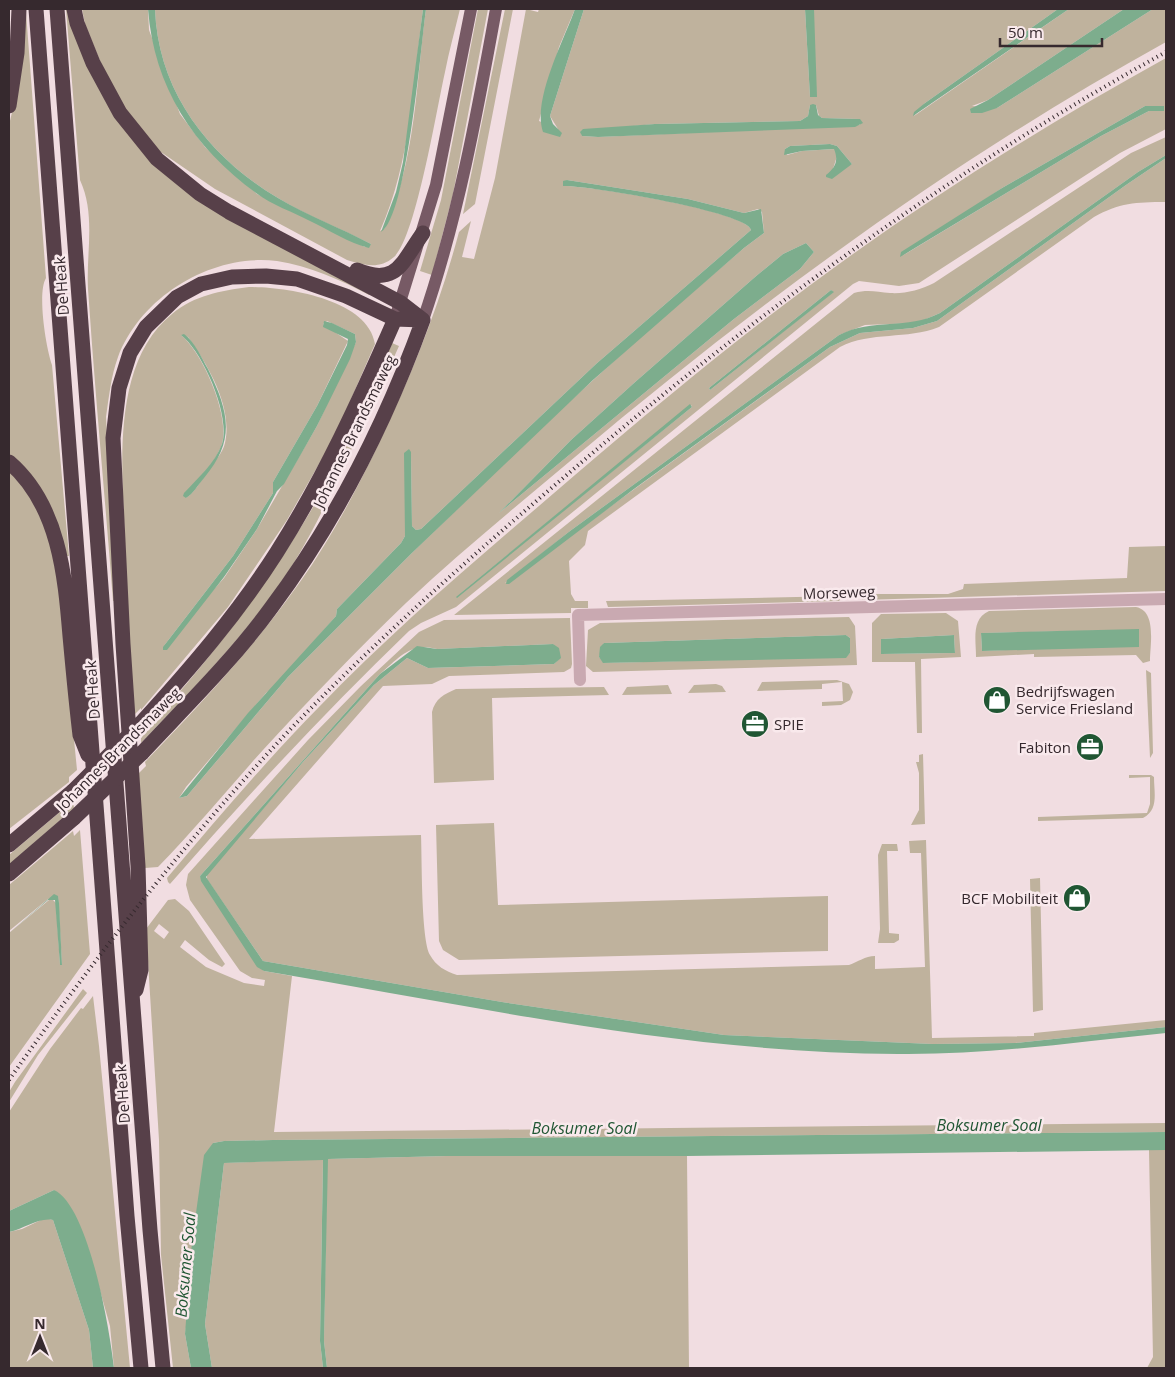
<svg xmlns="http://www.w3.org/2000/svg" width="1175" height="1377" font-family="'Open Sans',sans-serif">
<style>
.green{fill:#bfb29d;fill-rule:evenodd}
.water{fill:#7dad8d}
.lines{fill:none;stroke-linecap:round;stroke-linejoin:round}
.minor{stroke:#c9a9b1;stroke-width:12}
.major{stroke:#775a65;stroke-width:12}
.highway{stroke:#574049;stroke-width:15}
.rail{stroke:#36292e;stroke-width:4;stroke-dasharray:1 4;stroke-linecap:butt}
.highway-bridge{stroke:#574049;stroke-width:15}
.labels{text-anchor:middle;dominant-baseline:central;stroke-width:5;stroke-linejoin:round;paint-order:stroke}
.street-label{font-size:15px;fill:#36292e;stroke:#f9e9ec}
.poi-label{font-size:15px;fill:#36292e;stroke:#f9e9ec;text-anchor:start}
.water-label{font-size:16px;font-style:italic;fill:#205633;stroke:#f9e9ec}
</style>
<rect width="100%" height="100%" fill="#f1dde1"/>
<path class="green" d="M66,9H69L156,165L372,292L369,295C341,280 309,266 277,261C212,253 141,296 118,357C111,376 109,397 106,417L116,601H113C105,497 95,393 88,289C86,252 96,215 80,180Z
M82,9H148L149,30L180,114L205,147L257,194L365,247L371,244C340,228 307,216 278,198C209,157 158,92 155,9H423C413,83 411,162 380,231L385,228C416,160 416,82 426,9H460C455,30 449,51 445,72C437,107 416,237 394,257C379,270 364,265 347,260L215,189L155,148L113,93L85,24Z
M478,9H488L453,194L432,275L420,271L441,200Z
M505,9H513L475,204L463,214Z
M526,9L538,12L539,9H575L559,47L539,121L558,129L550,116L584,9H805L810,97L814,9H1058L925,103L914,116L1069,9H1124L988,100L972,106L997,108L1153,9H1166V42C954,159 760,301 575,457C518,505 460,552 406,603C357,650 309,700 263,750C228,789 195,829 158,867L145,868L138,774L146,766L145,762C200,705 254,647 300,582C330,540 355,493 377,447C411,377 439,307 459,232L471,221L462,257L474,259L495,178ZM810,105H816L819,116L822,118L860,119V125L598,137L582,136L581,131L655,124L800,121L808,116ZM830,144L837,146L852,164L833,169L837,156L835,149L802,151L787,155L785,149L790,146ZM567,180L688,199L744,213L758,209L762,212L764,233L744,248L645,333L546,423L412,553L288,677L187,796L179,798L186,787L266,693L274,687L336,616L337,609L401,543L405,536L411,453L412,526L416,530L421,529L596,364L751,230C748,211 586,185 563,186ZM806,243L814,252L800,269L734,319L499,513L571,440L634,383L755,277L783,254Z
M26,12L46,278C37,293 46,348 52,365L69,556H66C54,510 44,488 9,454V125L18,87Z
M1166,58V129L1120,153L919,283L899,286L859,281L853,284L456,607L421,623L409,631C325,712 247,796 170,884L168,882L167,878C216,820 265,762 319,707C399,624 488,550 575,475C651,410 728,346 809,286C922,202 1043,126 1166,58ZM1145,106L1164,110L1149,111L1101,136L902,256L1002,188ZM831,290L833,292L710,390L709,388ZM691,405L692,407L456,597Z
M1166,137V155L1138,172L940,313L917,323L865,325L839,335L570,531L505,583L830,347L860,333L913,328L937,321L1126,185L1166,158L1165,202C1136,202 1119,203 1094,217L939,327C907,340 871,331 840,347L588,531L585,545L569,561L571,594L575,601H588V608H571V613L454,615L854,293C868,289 877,292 890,293C905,294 920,290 934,283L1131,153Z
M249,287C286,287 368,299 375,344L335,436L287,520L228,607L141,710V708L134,715C130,658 127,601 125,544C123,473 109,365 172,314C195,295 220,291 249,287ZM327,321L355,334L356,342L317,426L257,529L224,578L163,647L233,556L273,493V482L317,406L348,341L323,324ZM181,335L188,337C208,365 233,407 225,443C223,453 213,463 207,472C201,481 194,493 186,498C196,482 216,462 222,444C230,416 203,353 181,335Z
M392,343L399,346C382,385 363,424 345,463C329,497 315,528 295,561C253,628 196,686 141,743V735C247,621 337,490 392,343Z
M9,469L31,494L56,555L77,770L69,777V782L9,829Z
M1166,546L1165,591L862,600L861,594H948L963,589L964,584L1127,578L1129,547Z
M843,596L839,601L608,607L606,601Z
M1136,607C1157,611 1150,645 1150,661L1143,663L1136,655L1034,657V654L976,657C976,640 971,619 989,611ZM1139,630L1034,649L982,651L981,633Z
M946,613L958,621L961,657L921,659L922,733H917L915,662H872V623L881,614ZM954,635L955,653L881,654V639Z
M849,617L855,626L857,665L593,672L586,666L588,630L600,623ZM846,635L850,638V653L846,657L604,663L599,657L604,643Z
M570,618L572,664L571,668L564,672L449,676L432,684L383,686L249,839L421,835C422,858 421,939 430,955C436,966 445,971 457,975L849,965C858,962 865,956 875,956V969L925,967L921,853H910L909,841L926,840L932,1038L1034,1036V1033L1166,1020V1027L1015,1043L933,1044L724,1035L502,1002L263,961L207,879V874L303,762L374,685L407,658L428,668L554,664L560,658L553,644L437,649C410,642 399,658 380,674L200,876L264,971L292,976L274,1132L1166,1123V1132L273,1140L224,1141L213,1143L185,1334L191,1368H173L161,1255L159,1140L146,929L168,900L175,899L189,911L225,964L222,967L209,960L185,940L180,947L206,967L244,983L264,986L265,980L252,978L240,971L190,900L186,885L188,874L308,740L361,686L419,632L444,620ZM159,924L169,932L164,939L154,931Z
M1146,670L1151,673L1153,753L1150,758Z
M837,680L849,684L853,692L850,700L841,705L822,706V702L843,701L842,682L822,684V689L757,691L762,682Z
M716,684L722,686L726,692L688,693L694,685Z
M668,685L672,694L622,695L627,687Z
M604,687L609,695L492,698L494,780L434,783L432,712C435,699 444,694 456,689Z
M923,754L925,824L911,825L919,810V773L916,762H919V755Z
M1129,775H1151L1154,777C1154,793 1159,810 1143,818L1038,821V817L1147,813L1150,804V777L1129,778Z
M73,801L74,808L9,865V855Z
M494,823L498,905L828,896V951L459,960L443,950L439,941L436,825Z
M80,830L90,954L9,1067V933L49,900L52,899L56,903L60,965H62L58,896L48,899L9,931V885L73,831L74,836Z
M882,844H897L898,851H887L889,933L899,934V940L894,943H878L880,929L878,855Z
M1040,878L1043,1010L1033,1012L1030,879Z
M83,989L87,993L38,1055L9,1102V1092L15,1082Z
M93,996L99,1046L130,1368H114L110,1326L88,1248L54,1190L9,1211V1112L50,1049L81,1008L83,1009Z
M1149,1150H1166V1368H1147L1153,1357Z
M448,1156H687L689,1368H327L324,1341L327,1159Z
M323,1159L320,1341L323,1368H212L205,1324L224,1163Z
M45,1218L53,1220L89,1330L93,1368H9V1232L22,1229Z"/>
<path class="water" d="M148,9H155C158,92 209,157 278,198C308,216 341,228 371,244L369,248C349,243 329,230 310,221C293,212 272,205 256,193C193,147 154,87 148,9Z
M423,9H426C421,45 407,217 381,232L396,192L403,162Z
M575,9H584L550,116L553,124L562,133L560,137L543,132C532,100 564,40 575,9Z
M805,9H814L817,97H810Z
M1058,9H1069L913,116L914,112L925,103Z
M1124,9H1153L997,108L982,113H971L970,109L988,100Z
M813,104L816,105L818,115L822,118L860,119L863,123L855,127L598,137L582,136L580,132L583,129L655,124L800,121L808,116L810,105Z
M1145,106H1164V111H1149L1101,136L900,257L901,252L1002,188Z
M830,144L837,146L852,164L832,179L826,177V175C835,168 839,161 834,149L802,151L784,155L785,149L790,146Z
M1166,155V158L1126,185L937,321L913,328L860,333L830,347L634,489L509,584H506L507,580L570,531L839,335C873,318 907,330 940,313L1138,172Z
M567,180L688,199L744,213L761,209L764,233L744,248L593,380L412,553L288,677L187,796L179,798L248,713L336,616L337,609L401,543L405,536L404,453L409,449L411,452L412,526L416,530L421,529L596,364L751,230C748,212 586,185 563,186V181Z
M806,243L814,252L800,269L734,319L499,513L571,440L634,383L755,277L783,254Z
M831,290L834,292L710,390L709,388Z
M324,321L332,323L355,334L356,342L350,359L317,426L284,484L277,491L257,529L224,577L167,650H163V647L233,556L273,493V482L317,406L347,345L348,339L323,327Z
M184,334C195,342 201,357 208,369C229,412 236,440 204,478C198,485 193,494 186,498L183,496L184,493C197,479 215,463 222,444C231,416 203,352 181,335Z
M690,404L692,407L457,598L456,597Z
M1139,629V647L982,651L981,633Z
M846,635L850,638V653L846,658L603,663L599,657L600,647L604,643Z
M954,635L955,653L881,654V639Z
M553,644L559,648L561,658L554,664L428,668L407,658L374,685L303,762L206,877L263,961L502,1002L724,1035L933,1044L1015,1043L1166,1027V1033C1077,1042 988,1055 898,1054C684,1053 474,1006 264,971L257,967L201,881L200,876L380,674L417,646L437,649Z
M54,894L58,896L59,903L62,965H60L55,900H48L9,933Z
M1166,1132V1150L687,1156H448L328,1159L324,1341L327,1368H323L320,1341L323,1160L224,1163L205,1324L212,1368H191L185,1334L192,1242L204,1155L213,1143L224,1141L273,1140Z
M54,1190C89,1206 110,1331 114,1368H93L89,1330L53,1220C39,1217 24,1229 9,1232V1211Z"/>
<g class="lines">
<path class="minor" d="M580,680L578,615L1166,599"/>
<path class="major" d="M397,312L436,185L471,9
M423,320C458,218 477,114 496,9"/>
<path class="highway" d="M36,9L127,1216L141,1368
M57,9L150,1230L163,1368
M74,9L77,23L93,63L120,113L157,159L200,194L229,212L401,303L423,320
M9,106L17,53L19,9
M357,270C397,287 402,262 423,233
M9,462C59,505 65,575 70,636C73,669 76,702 80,735L88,755
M140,724C189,670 237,615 277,552C324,478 360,399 395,319
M142,753C186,706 233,660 271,608C336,521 386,422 423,320
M9,845L73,791
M9,874L74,818
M136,990L141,970L138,866L123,644L113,438L119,388L130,353L146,327L177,297L201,284L232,277L266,276L297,279L346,296L395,319L423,320"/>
<path class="rail" d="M9,1080C93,960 183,844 283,737C377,638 480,549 583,461C765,307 957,167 1166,52"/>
<path class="highway-bridge" d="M73,791L140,724
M74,818L142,753"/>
</g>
<defs>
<symbol id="shop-disc" viewBox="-11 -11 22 22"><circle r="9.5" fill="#205633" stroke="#f9e9ec"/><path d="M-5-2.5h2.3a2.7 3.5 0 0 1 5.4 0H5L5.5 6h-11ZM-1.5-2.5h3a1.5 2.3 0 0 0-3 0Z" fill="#fff"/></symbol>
<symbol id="office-disc" viewBox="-11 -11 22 22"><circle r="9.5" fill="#205633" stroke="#f9e9ec"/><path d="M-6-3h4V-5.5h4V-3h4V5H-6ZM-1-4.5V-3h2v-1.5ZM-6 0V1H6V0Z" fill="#fff"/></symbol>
</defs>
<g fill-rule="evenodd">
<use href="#shop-disc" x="981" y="684" width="32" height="32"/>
<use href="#office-disc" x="739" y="708" width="32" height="32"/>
<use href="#office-disc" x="1074" y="731" width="32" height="32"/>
<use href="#shop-disc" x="1061" y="882" width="32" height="32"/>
</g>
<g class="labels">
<g class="street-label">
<text transform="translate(61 286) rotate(-94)">De Heak</text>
<text transform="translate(354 431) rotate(-64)">Johannes Brandsmaweg</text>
<text transform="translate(839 592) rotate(-2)">Morseweg</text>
<text transform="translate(92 690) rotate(-94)">De Heak</text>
<text transform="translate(118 749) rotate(-45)">Johannes Brandsmaweg</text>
<text transform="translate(122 1094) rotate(-94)">De Heak</text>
</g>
<g class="poi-label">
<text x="1016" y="691">Bedrijfswagen<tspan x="1016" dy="17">Service Friesland</tspan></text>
<text x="774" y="724">SPIE</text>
<text x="1071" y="747" text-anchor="end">Fabiton</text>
<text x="1058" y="898" text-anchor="end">BCF Mobiliteit</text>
</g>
<g class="water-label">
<text x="989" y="1125">Boksumer Soal</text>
<text x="584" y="1128">Boksumer Soal</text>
<text transform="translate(185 1265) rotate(-85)">Boksumer Soal</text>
</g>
</g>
<rect width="1175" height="1377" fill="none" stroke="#36292e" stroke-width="20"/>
<g transform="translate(40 1337)" stroke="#f9e9ec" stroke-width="4" paint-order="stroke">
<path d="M0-4L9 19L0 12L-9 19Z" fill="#36292e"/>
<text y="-8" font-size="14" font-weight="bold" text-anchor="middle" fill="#36292e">N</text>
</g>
<path d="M1000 38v8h102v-8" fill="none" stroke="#36292e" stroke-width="2.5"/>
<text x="1008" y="38" font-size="15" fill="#36292e" stroke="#f9e9ec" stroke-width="4" paint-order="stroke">50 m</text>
</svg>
